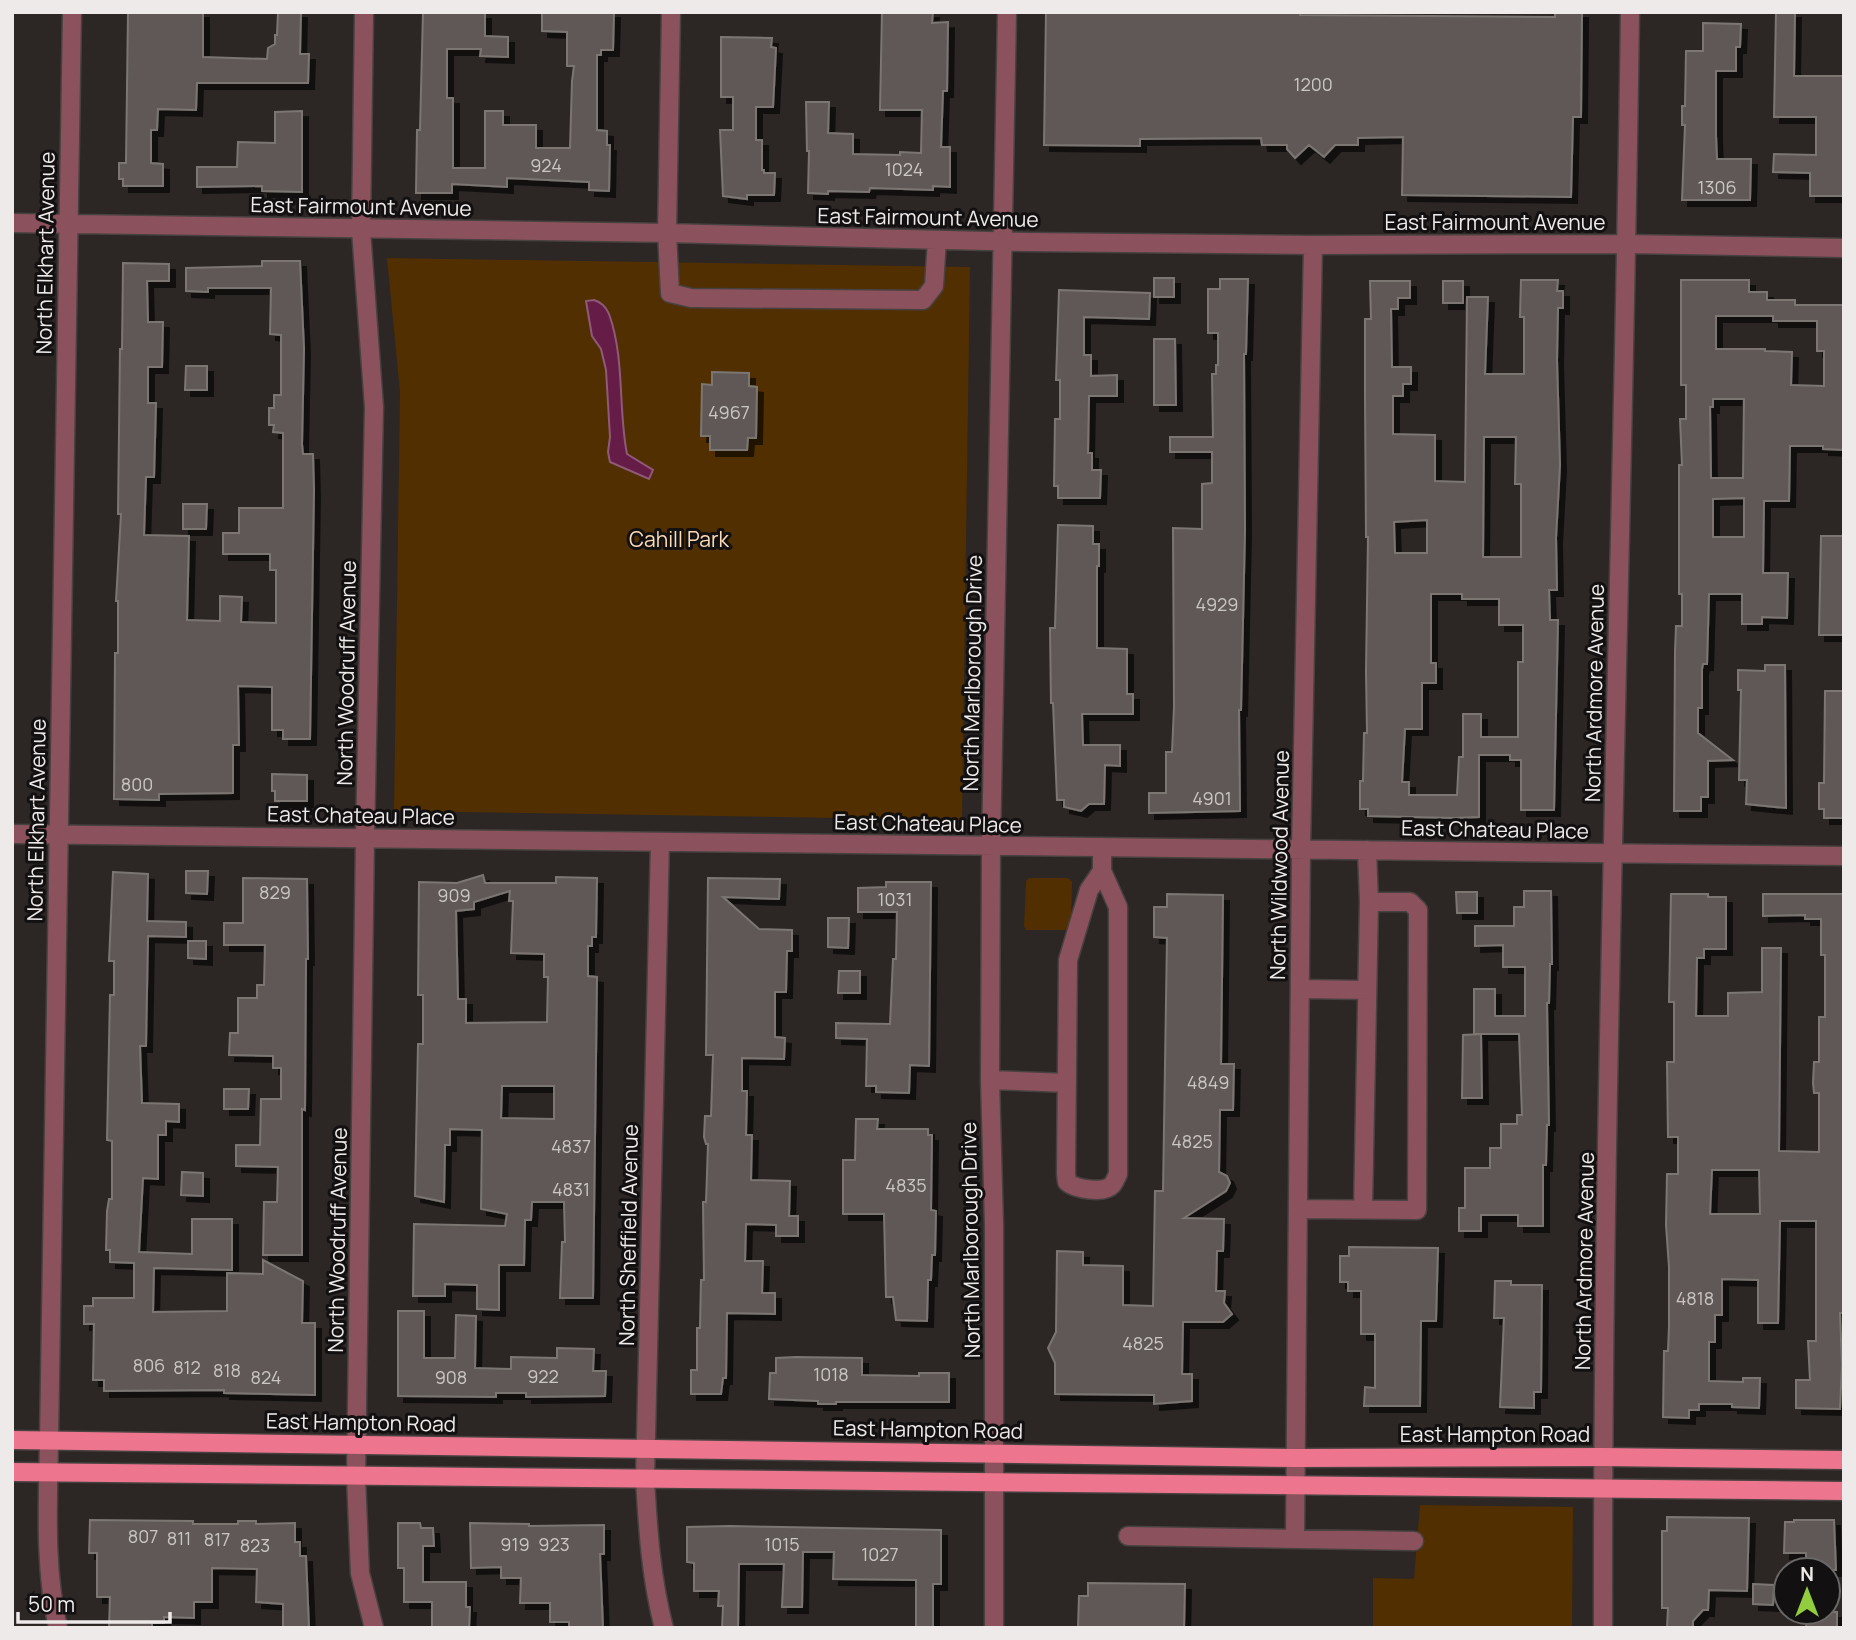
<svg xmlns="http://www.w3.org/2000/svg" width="1856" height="1640" font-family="Manrope,sans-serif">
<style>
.green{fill:#512f00}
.water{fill:#651c47;stroke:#8e5a78;stroke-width:2}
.building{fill:#5e5856;stroke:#7b7673;stroke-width:2;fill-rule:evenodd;filter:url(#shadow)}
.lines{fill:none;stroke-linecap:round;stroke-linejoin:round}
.minor-casing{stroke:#474140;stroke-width:21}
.major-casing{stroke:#474140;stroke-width:21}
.minor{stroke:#8b515c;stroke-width:18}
.major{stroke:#ed758e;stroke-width:18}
.labels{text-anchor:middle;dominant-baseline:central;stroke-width:6;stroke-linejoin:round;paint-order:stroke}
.number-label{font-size:18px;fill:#cac6c4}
.street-label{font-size:21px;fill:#eeeae9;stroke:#121010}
.park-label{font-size:21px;fill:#fbdbb8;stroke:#121010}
</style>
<defs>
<filter id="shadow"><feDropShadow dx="6" dy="6" stdDeviation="0" flood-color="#0009"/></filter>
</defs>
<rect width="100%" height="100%" fill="#2c2625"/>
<path class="green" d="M387,258L970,267L962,820L394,811L400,392Z
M1029,878H1067L1072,881L1071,930H1026L1024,926L1026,881Z
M1420,1505L1573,1507L1572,1628H1373V1578L1414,1579Z"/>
<path class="water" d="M594,300C601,302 606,307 609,314C625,358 618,409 627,454L653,470L649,479L610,462L608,452L610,437L606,370L601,349L592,336L586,301Z"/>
<path class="building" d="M128,12H203V57L267,59L268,48L275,44V35H277L278,12H301L300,54H309L308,83H197L196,110L158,109L157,130H151V163L163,164V186H123V179H119V163H126Z
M423,12L485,13V36L508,37V57L480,56L481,49H447V98H453V168H485V111H503V125H536V148H570L572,81L574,66H567V32L542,31V12H614L613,50H601V55H597V130L607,131V145H610L609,191L589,190V182L507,178V187L452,184V193H416L417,130H420Z
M882,12H933L932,23L948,22L947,91H943L941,147H950V187L933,186V190L870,188L869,192L828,191V194L808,193L809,151H807L806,102H829L828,133L853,134V154L900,155V152L921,153L922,110H880Z
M1046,12H1300V15L1555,17V12H1582L1581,117H1573L1571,197L1402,195L1403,137L1358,138V145H1335L1324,157L1309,145L1295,158L1287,149V145H1262L1261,138L1140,139V146L1044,145Z
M1776,12H1795L1794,76H1844V196H1810V173L1773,172L1774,154L1816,155V117H1774Z
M1703,23L1741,24L1740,47H1736V71H1716V136L1717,159H1751L1750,200H1682L1685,125H1682V106H1685L1686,51H1703Z
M721,37L772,38L771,47L776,48L773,107H756V140H762V170H764V173H775L774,195H747V199L723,196L720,130H733V97H721Z
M302,111V192L262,191V186L197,187V167H237L238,142L275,143V112Z
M262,261H300L304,349L302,444L303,454H313L314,490L310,739H283V730H272V687L238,686L239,745H233V793L159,794V800L114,799L115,653H118V601H116L121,514H118L120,349H122L123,263L169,264V281H147L148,322H163L162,367H148V403H156L154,477H146L144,535L189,536L187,620L220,621V596L242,597L241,622L276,623V570H270V554H223V533H239V508H283V433L273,432L274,425H269V408H274V395H281V335L270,334L271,288H208V292L186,291V268L262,266Z
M1154,278H1174V297H1154Z
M1220,279H1248L1246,354H1244L1245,530L1241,710H1239L1240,811L1149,813V793H1166V752H1172L1174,707L1173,528L1202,529V484L1212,483V452H1170V437H1213L1212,374H1216V365H1218V333H1208V289H1220Z
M1521,280H1558L1557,291H1563V308H1558L1557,360L1560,465L1556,538L1557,590H1549L1550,620H1558L1554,810H1521V760H1510V755H1479V817L1454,818L1368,816V809H1360V781H1363L1364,733H1367L1366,671L1368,537H1366L1365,396V319H1371L1370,281H1410V298H1398V309H1391L1392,367H1411V384H1403V396H1393V434L1435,435V481L1465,482L1467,297H1488L1485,374H1524V317H1520ZM1484,437H1516L1515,484H1521V557H1483ZM1427,520V553H1395L1394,522ZM1431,594H1462V599H1499V625H1523V662H1518V737H1481V714H1463V757H1459L1457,795H1409V782H1402L1405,729H1422V683H1436V663H1431Z
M1681,280H1749V292H1767V300H1795V305H1844V450L1823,449V446H1790L1789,501H1764L1763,573H1788L1787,618L1762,617V624H1742V594H1709L1707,664H1703L1702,669V708H1698V733L1733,760L1708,761V797H1701V811H1674L1675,651L1676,626H1682V594H1679V465H1682L1680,419H1686V385H1681ZM1716,316H1773V321H1817V351H1824V386L1791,385L1792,352L1765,351V349H1716ZM1713,399H1744L1743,478H1711L1710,407H1713ZM1744,498V537H1713V499Z
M1443,281H1463V303H1443Z
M1059,290L1150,293L1149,319L1084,317V355H1091V376L1117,375V396H1089L1088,453H1092V470H1101L1100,498H1058V486H1054L1055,419H1060V380H1056Z
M1154,339H1175L1176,405H1154Z
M186,366H207V390H185Z
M712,372L749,373V386L757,387L756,438H748L747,450H710V436H701L702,384L712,385Z
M183,504H207L206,529H183Z
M1058,525L1093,526V544H1099V566H1097V648L1127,649V694H1133V714H1082L1083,745H1120V766L1105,765L1104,804H1089L1081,811L1064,807V800H1057L1053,703H1051L1050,628H1055Z
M1821,536H1844V635H1819Z
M1765,665H1785L1786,808L1746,804L1747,780H1739L1741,690H1738V670L1765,671Z
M1825,691H1844V818H1824V809H1819V783H1824Z
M272,774L307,775V801H275V791H272Z
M186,871H208L207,894L186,893Z
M113,872L148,874L147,921L186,922V937L148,936L146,1046H140L142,1103L179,1104V1122L166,1121V1135H158V1179L143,1178L139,1252L192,1254V1219H232V1270L154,1268L153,1312L227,1311V1273L263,1274V1260L303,1281L302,1323H315V1395L224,1393V1390L104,1391V1380H93L94,1324H84V1306H93V1298H134V1263L110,1262V1250H106L107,1211L109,1199H112V1141L107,1140L110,995H114V961H109Z
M483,875L485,883H556V877L597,878L596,937H592V946H588V976L597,977L593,1298H560L562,1242H565L564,1202H532L531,1220H525L524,1265H499V1310L477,1309V1285L445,1284V1296H413L414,1224L505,1226L507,1214L481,1209L482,1130L450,1129V1145H445L444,1202L415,1196L418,1044H423V995H418L419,882L457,883ZM510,891L509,901H513L511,953L544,954V977H548L547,1022L466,1023V999H458L456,911L474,909V902ZM502,1086H554V1119L501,1118Z
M243,878L307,879L308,959H306L305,1110L302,1109V1255H263L264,1202H277L278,1167L236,1166V1145H260L261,1099H281V1068H273V1056L229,1055L230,1033H238V998H257V985H264L265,945H224V923H243Z
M708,878L780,879L779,899L723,897L759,929L792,930V951H787L786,992H775V1037L785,1038L784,1059L742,1058V1091H747L746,1135H752L751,1180L790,1181L789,1216H798V1236H776V1225L746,1224L745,1261H763L762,1293H775V1314L727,1313L726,1378H723L721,1394H691V1370H697V1328H700L701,1280H704L703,1202H706L708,1144H706L704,1137L705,1116H711L713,1055H706Z
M886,882H931L929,1066L910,1065L909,1093L876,1092V1086H866L867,1039L836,1038V1023L890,1024L893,959H896L897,912H858V888L886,887Z
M1524,891H1551L1552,964H1550L1549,1003H1547L1549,1125H1547L1546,1165H1543V1226H1518V1215H1481V1231H1459V1208H1465V1168H1490V1148H1501V1124H1517V1115H1522L1519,1034H1474V989H1495V1016H1525V967H1503V945L1475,946V926H1514V907H1524Z
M1456,892H1477V913H1457Z
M1167,894L1223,895L1221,1064H1234L1233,1110H1220L1219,1172L1227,1176L1230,1183L1226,1191L1184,1218L1224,1219L1223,1251H1217L1216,1291H1225L1224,1303L1232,1314L1223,1322H1183L1182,1374H1192V1401L1154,1404V1395L1055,1394V1363L1048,1348L1056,1332L1057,1251L1083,1252V1265L1123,1266V1305L1153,1306L1155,1191H1163L1167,938L1154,937V907H1167Z
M1671,894H1708V897H1726V949H1704V958H1697L1696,1016H1728V993L1762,992V948H1781L1779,1151L1819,1152V1093H1814L1813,1083L1814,1062H1819V1017H1825V955H1821V919H1805V915L1763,916V894H1843L1844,1313H1840L1842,1365L1840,1409L1796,1408V1380H1810L1808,1341H1816V1221H1780L1778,1323H1758V1280L1722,1279V1315H1715V1342H1709V1381L1743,1382V1378H1760L1759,1408L1732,1407V1404H1699V1410H1689V1418L1663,1417L1664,1351H1668L1669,1326V1267L1666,1225L1667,1174H1678V1137H1668L1667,1062H1674V1002H1669ZM1712,1170H1759L1760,1214H1710Z
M828,918H849L848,948L828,947Z
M188,941H206V959L188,958Z
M839,971H860V993H838Z
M1481,1034L1482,1098H1462L1463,1035Z
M224,1089H249L248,1109H224Z
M856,1119H878L877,1129H928V1135H932L931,1210L936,1211L935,1255H932L931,1280H928L927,1321L896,1320L893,1297H886L884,1214H843V1160H855Z
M182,1172L203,1173V1196L181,1195Z
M1349,1247L1438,1248L1436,1321H1421L1420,1406H1364L1365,1387L1375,1388V1334H1361V1291H1348V1282H1340V1256H1349Z
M1495,1281H1511V1285H1542L1541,1392H1534V1408L1500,1407L1504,1318H1494Z
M398,1311H424V1358H455L456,1315L476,1316L475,1368L511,1369V1357L557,1358V1348L594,1349L593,1371H606L605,1396L526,1397V1393H496V1397L398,1396Z
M796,1357L862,1358V1375L919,1376V1373H949V1402H836V1404H818V1401L769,1399L770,1373H776V1358Z
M1667,1517L1749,1518L1747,1591L1709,1590L1708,1610H1703L1693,1621V1628H1667L1668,1608H1662V1531H1667Z
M90,1520L193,1521V1524H238V1521H256V1524L295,1523V1542H300V1556H306L309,1628H283V1604L256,1602L257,1569L212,1568V1602H194V1618L164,1617V1623H152V1628H109L110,1597H97V1553H89Z
M1794,1520H1834L1836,1570H1806V1553H1784L1785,1522H1794Z
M398,1523H420L421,1528H433L434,1546H423V1582H466V1607H470L469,1628H432V1602H404V1568H398Z
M470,1523L529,1524V1526L604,1525V1554H600L603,1628H569V1622H550V1603H520L521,1578H501V1567L471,1568Z
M730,1526L941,1530V1584H933V1628H916V1580L833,1579L834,1552H803L802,1607H782L784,1564H739L738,1628H722L723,1606H718L719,1591H694V1563L687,1562V1527Z
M1088,1583L1185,1584L1184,1628H1078L1079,1596H1088Z
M1753,1584L1774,1585L1773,1605L1753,1604Z
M1807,1612H1837V1628H1806Z"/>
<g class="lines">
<defs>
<path id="minor" d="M364,12L361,230L374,407L365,838L356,1477L360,1573L374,1628
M671,12L667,233L670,293L691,298L923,300L934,286L937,240
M12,223L667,233L1026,242L1313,245L1627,244L1844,248
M12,834L1844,856
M660,842L645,1479C648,1530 651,1579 664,1628
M1102,847V871L1118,907V1174C1117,1176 1114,1183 1112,1185C1104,1194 1075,1189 1067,1182L1066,1174L1068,960L1089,890L1102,871
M1367,850L1369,902
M1300,989L1367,990
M990,1080L1067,1083
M1298,1209L1417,1210L1418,910L1410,902H1369L1363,1209
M1128,1536L1414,1541
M1295,1539L1301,849L1313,245
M58,1628C44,1567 48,1502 49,1440L72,12
M994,1628V1225L990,1080L991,847L1007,12
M1603,1628C1602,1089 1623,551 1630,12"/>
<path id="major" d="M12,1440L1296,1458L1603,1457L1844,1460
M12,1472L1844,1491"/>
</defs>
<use href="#minor" class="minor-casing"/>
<use href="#major" class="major-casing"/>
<use href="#minor" class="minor"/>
<use href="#major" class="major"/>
</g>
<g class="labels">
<g class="number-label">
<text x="1313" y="84">1200</text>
<text x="546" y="165">924</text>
<text x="904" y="169">1024</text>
<text x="1717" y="187">1306</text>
<text x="729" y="412">4967</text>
<text x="1217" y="604">4929</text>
<text x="137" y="784">800</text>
<text x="1212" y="798">4901</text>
<text x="275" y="892">829</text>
<text x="454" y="895">909</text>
<text x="895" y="899">1031</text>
<text x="1208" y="1082">4849</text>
<text x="1192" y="1141">4825</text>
<text x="571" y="1146">4837</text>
<text x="906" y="1185">4835</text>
<text x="571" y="1189">4831</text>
<text x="1695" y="1298">4818</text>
<text x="1143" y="1343">4825</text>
<text x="149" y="1365">806</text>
<text x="187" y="1367">812</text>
<text x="227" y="1370">818</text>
<text x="831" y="1374">1018</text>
<text x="543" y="1376">922</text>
<text x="266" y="1377">824</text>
<text x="451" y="1377">908</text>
<text x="143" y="1536">807</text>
<text x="179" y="1538">811</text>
<text x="217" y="1539">817</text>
<text x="515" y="1544">919</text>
<text x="554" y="1544">923</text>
<text x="782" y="1544">1015</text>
<text x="255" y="1545">823</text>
<text x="880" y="1554">1027</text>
</g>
<g class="street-label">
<text transform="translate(361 206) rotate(1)">East Fairmount Avenue</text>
<text transform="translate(928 217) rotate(1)">East Fairmount Avenue</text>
<text x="1495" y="222">East Fairmount Avenue</text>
<text transform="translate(45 253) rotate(-89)">North Elkhart Avenue</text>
<text transform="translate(346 673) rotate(-89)">North Woodruff Avenue</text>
<text transform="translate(972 673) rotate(-89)">North Marlborough Drive</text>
<text transform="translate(1594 693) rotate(-89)">North Ardmore Avenue</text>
<text transform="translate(361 815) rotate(1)">East Chateau Place</text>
<text transform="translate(36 820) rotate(-89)">North Elkhart Avenue</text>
<text transform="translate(928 823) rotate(1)">East Chateau Place</text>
<text transform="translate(1495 829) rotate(1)">East Chateau Place</text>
<text transform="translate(1279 865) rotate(-89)">North Wildwood Avenue</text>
<text transform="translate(628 1235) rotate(-89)">North Sheffield Avenue</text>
<text transform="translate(337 1240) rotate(-89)">North Woodruff Avenue</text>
<text transform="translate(970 1240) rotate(-91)">North Marlborough Drive</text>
<text transform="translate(1584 1261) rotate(-89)">North Ardmore Avenue</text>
<text transform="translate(361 1422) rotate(1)">East Hampton Road</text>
<text transform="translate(928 1429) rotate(1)">East Hampton Road</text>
<text x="1495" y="1434">East Hampton Road</text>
</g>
<g class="park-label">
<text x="679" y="539">Cahill Park</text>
</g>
</g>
<rect width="1856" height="1640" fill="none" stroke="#eeeae9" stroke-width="28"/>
<g transform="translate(1807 1591)"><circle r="33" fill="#121010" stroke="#6a6767" stroke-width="2"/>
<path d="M0-5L12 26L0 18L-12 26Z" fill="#91cd3f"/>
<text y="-10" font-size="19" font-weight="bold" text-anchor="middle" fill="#eeeae9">N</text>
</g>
<path d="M18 1612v10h152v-10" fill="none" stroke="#eeeae9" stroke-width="3.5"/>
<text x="28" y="1612" font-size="21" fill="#eeeae9" stroke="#121010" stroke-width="5" paint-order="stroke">50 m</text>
</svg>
